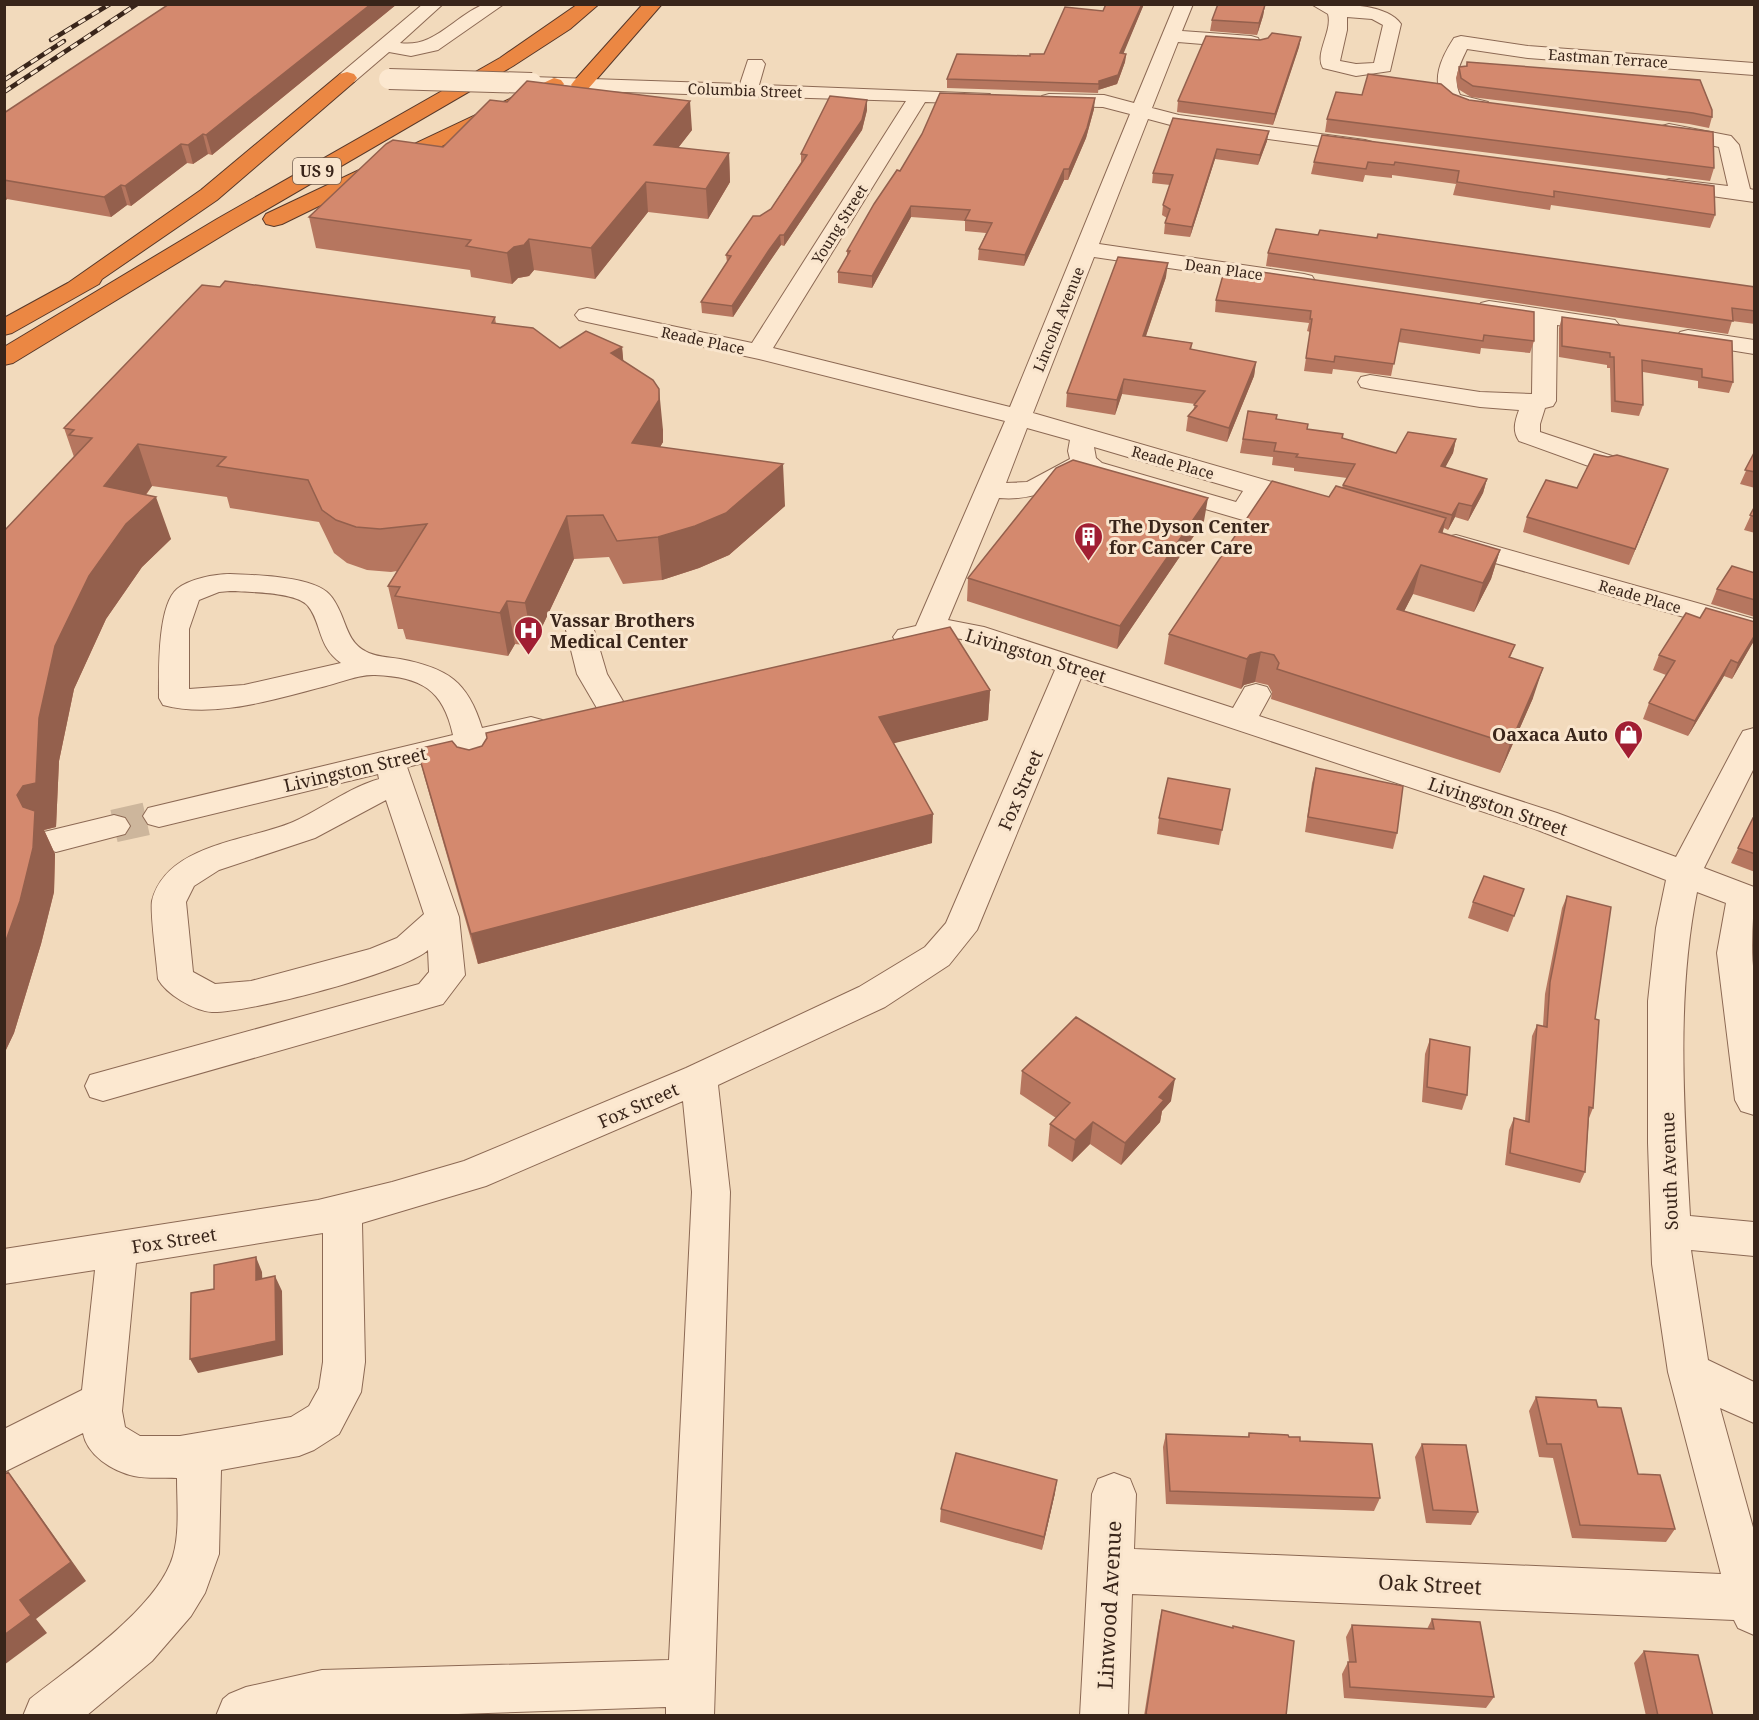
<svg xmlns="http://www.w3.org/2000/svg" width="1759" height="1720" font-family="'Noto Serif',serif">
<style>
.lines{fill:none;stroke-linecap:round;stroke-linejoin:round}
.minor-tunnel{stroke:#cdb69c;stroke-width:33;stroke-dasharray:33 16;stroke-linecap:butt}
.minor-casing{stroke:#8c6954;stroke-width:2}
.highway-casing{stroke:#583829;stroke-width:2}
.minor{fill:#fce8d0;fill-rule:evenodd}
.highway{fill:#eb8743;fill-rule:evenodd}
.rail-casing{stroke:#39251a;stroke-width:4.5}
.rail{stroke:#f9e5cd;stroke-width:3;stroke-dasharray:8;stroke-linecap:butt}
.minor-bridge-casing{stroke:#8c6954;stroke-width:22;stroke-linecap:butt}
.minor-bridge{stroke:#fce8d0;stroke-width:20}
.wall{fill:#b6765f}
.shaded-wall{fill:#94604d}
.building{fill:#d4896e;stroke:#94604d;stroke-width:1.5}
.labels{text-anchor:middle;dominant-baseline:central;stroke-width:6;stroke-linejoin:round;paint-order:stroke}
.far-street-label{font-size:15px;fill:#39251a;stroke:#f9e5cd}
.shield{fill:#f9e5cd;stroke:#735f50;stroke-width:1.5}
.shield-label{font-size:16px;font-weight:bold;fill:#39251a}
.poi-label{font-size:18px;font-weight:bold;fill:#39251a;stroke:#f9e5cd;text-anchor:start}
.street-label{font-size:18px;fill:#39251a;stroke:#f9e5cd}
.near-street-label{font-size:21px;fill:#39251a;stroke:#f9e5cd}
</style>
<rect width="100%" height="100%" fill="#f2dabc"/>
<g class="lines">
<path class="minor-tunnel" d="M114,826L159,816"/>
<defs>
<path id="minor" d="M423,4H443L400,43C433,48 452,19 480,6C486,3 496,4 504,4L438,50L411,56L389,52L354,82H340L337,78L340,74Z
M1175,4H1193L1182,31L1251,36L1258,38L1260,42L1258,46L1251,48L1178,42L1152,108L1179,115L1365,140L1372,142L1375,146L1372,150L1365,152L1178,127L1148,119L1099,244L1304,274L1312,276L1315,281L1312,286L1304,288L1094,257L1033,413L1317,495L1321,501L1317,507L1308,509L1266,497L1253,518L1243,520L1082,473C1057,489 1031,501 999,498L948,620L984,627L1233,708L1245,687L1256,684L1267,687L1271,694L1259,716L1557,813L1676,857L1739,738L1743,731L1754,728V768L1704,868L1754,887C1754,916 1750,946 1754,975V1115L1741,1111L1735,1100L1717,953L1726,903L1697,892C1676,998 1684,1108 1690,1216L1754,1222V1256L1691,1250L1708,1360L1754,1382V1423L1720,1408L1754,1531V1635L1738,1628L1734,1620L1132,1594L1128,1716H1080L1092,1494L1098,1479L1114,1473L1130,1479L1136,1494L1134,1549L1721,1574L1668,1372L1652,1264L1648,1143V1001L1656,928L1666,880L1535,829L1081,678L977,930L949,965L885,1007L718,1085L730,1192L714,1716H666V1707L399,1716H216L223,1699L229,1694L246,1687L322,1670L669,1660L692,1192L683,1101L486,1186L362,1223L365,1362L361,1392L339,1434L314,1450L299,1456L221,1470L219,1554L205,1593L191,1616L152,1661L86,1716H23L30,1699C72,1666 158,1608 173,1556C180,1532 177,1503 177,1478C164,1477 148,1479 134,1476C112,1471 87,1455 83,1433L4,1472V1429L82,1390L95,1270L4,1284V1249L318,1200L392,1182L464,1161L686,1068L859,987L925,947L946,923L1055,670C1026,660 982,640 953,638C934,637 917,649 898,644L893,637L898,630L916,626L1005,421L759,359L587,322L579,320L575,315L579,310L587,308L752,343L906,101L532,89L525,87L522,83L525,79L532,77L740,84L748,60H762L765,64L759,85L990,94L993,98L990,102L983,104L925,102L773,348L1010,407L1130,114L1103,107L1049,106L1042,104L1039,100L1042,96L1049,94L1104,95L1134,103ZM1027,428L1070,440L1068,451L1070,459L1027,482L1006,483ZM1094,447L1243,491L1236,502L1102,463L1096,458ZM323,1233V1362L319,1388L309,1406L291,1417L180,1436H140L125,1427L122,1411L136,1263Z
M1311,4C1335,4 1386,2 1401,24L1390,71L1356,76L1323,68C1314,54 1333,31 1328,14ZM1347,17L1372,19L1383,25L1374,63L1356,64L1340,61L1347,30Z
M1461,36L1528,46L1754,63V75L1528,58L1467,49C1460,64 1452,78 1460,95L1488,102L1491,106L1488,110L1481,112L1445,103C1430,81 1441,58 1454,38Z
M1669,124L1731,136L1739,145L1750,189L1754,190V202L1662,189L1658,185L1662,181L1669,179L1728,186L1719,147L1662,134L1659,130L1662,126Z
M1489,301L1615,320L1619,325L1615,330L1607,332L1557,325L1556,401L1553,406L1545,408L1540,424V432L1612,456L1616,462L1612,468L1603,470L1594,468L1519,441C1512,431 1515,421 1519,410L1480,407L1370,389L1361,387L1358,382L1361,377L1370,375L1480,392L1532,394L1533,321L1481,313L1477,308L1481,303Z
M1688,330L1754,340V354L1680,342L1676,337L1680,332Z
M1456,535L1754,619V637L1446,549L1442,543L1446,537Z
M230,574C254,575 312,576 329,594C334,599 338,607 341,614C347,628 350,643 365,651C375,657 388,657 400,659C447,668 468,681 482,728L531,717L542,720L546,727L542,734L487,748L490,764L485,772L474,775L463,772L457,755L407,767L459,917L465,975L443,1004L103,1101L90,1097L85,1086L90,1075L419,984L429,972L428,950C403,973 248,1013 212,1012C194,1011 166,994 158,979C157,963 150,914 152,901C166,844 248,841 293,822C322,809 348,788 379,779L378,774L159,827L148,824L143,816L148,808L453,735C443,689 421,677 375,675C360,674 341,682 326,686C275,699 215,719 163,705L159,698C159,673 157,606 177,589C189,579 215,574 230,574ZM230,591C248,592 297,592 308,606C322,623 317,646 341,663L244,685L189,689V629L199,600L219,592ZM386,800L424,914L397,938L370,949L251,981L215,984L193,972L186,902L194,886L219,870L315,838Z
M580,621L590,624L594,630L607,674L627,708L623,715L612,718L601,715L577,674L566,630L570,624Z
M114,815L125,818L130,826L125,834L56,852L44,848L40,840L44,832Z"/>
<path id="highway" d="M578,4H599L570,29L513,66L233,229L13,363L4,365V347L217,219L500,58Z
M643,4H662L588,89H574L571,85L574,81Z
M347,72L354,74L357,78L354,82L217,200L102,279L99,284L12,333L4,335V318L68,283L201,190L340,74Z
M554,78L561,80L564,84L561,88L282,224L274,226L266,224L263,219L266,214Z"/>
</defs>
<use href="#minor" class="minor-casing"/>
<use href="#highway" class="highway-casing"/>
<use href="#minor" class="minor"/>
<use href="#highway" class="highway"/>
<defs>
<path id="rail" d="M51,40L110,4
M4,80L64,41
M4,92L137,4"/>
</defs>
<use href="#rail" class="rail-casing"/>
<use href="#rail" class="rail"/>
<defs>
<path id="minor-bridge" d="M389,79L532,83"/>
</defs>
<use href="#minor-bridge" class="minor-bridge-casing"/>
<use href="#minor-bridge" class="minor-bridge"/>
</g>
<path class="wall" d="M397,4L212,155L208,154L193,164L187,163L131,206L127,205L111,217L7,199L4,202V113Z
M769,4H832V6Z
M1106,4H1144L1123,53L1126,54L1125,62L1117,84L1098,90V93L947,88V79L1030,56L1044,54L1103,11Z
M1265,5L1263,16L1257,35L1210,31L1212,20Z
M1301,37L1299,47L1273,125L1177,112L1178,101L1260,40Z
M1467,62L1712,117L1709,128L1689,124L1471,97L1458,89L1456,78L1459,67L1466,66Z
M1453,94L1469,100L1714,168L1710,181L1325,132L1327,119L1362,95Z
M867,100V110L862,130L784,246L781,245L770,261L733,317L702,313L701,302L727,262L726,255L760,216L771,209L801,162V154Z
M1094,109L1086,138L1068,180H1064L1024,266L978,260L979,249L986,233L965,231V221L911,217L872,288L838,283V272L847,257V251L900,171Z
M1173,118L1267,141L1258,165L1215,159L1190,237L1164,234L1165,223L1167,218L1162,215L1163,205L1170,185L1152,183L1153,173Z
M692,130L678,148L729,153L730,182L708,219L648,212L595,279L534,270L529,276L518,278L512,284L471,277L470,270L316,248L309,217L443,147Z
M1322,135L1715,215L1710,228L1551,205L1550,210L1453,195L1456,184L1392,175V178L1365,175L1363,182L1311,174L1314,162Z
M1318,235L1377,238L1755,287V324L1732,321L1728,334L1266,266L1268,253Z
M1223,275L1534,341L1530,353L1481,348L1480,354L1398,342L1391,376L1333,369L1332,374L1304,371L1310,332L1307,331L1309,323L1215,312L1216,300Z
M1166,277L1146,336L1192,343L1191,350L1256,362L1254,376L1227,442L1186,431L1188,416L1193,411L1195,404L1122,394L1115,415L1066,407L1067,393Z
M220,287L495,317L496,324L560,348L622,347L623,361L663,430V442L660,447L785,506L729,555L699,568L662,580L623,584L609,557L574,559L533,646L515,644L508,656L406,639L403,629H398L388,586L397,571L391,572L367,570L347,563L334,553L319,522L230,508L227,497L152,486L146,495L171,539L142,567L106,619L74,689L59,761L56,827L44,830L55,854L54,892L41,944L14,1033L4,1054V531L74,457L64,428Z
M1562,317L1732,341L1733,382L1729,393L1698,388V381L1643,372V405L1639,416L1611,412L1610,368H1607V365L1559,357V328Z
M1248,411L1307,429L1396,453L1456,439L1453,453L1445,467L1487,479L1483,493L1468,521L1455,517L1448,530L1444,528L1442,534L1500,550L1491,579L1474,612L1413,594L1404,611L1515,645L1510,658L1533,698L1500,773L1271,699L1272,692L1268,685L1255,682L1244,685L1241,689L1164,664L1169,634L1329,497L1342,488L1343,485L1347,478L1294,471V468L1272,465L1273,457L1240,453Z
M1755,451V488L1740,484Z
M1608,457L1668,469L1629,565L1523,532L1527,517L1577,488Z
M1755,506V533L1744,530Z
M1204,521L1117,649L967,601L968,578Z
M1755,573V617L1711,604L1717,589Z
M1700,618L1755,622V639L1732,679L1724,676L1688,736L1643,719L1649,703L1666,675L1653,670L1659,655Z
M990,690L988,720L893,743L932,843L478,964L425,779L417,749L457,747L469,750Z
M1316,768L1397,833L1393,849L1305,832L1312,783Z
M1230,789L1219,845L1157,834L1159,818Z
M1753,818L1755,819V872L1731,863Z
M1524,889L1508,932L1468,918L1473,902Z
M1567,896L1595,1019L1593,1108L1589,1118L1585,1172L1580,1183L1505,1165L1509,1130L1514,1118L1525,1121L1532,1036L1537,1025L1543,1026L1545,994L1562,908Z
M1430,1039L1467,1095L1462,1110L1422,1102L1425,1054Z
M1022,1071L1171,1101L1162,1111L1160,1122L1121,1165L1090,1144L1072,1162L1048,1146L1050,1124L1056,1118L1020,1094Z
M1536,1397L1598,1407L1638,1474L1675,1529L1666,1542L1572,1538L1553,1458L1539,1457L1529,1411Z
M1249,1433L1289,1437L1300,1441L1380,1498L1374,1511L1166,1504L1163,1447L1166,1434L1248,1437Z
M1422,1444L1478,1512L1471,1525L1426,1523L1415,1457Z
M1055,1493L1042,1550L940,1522L941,1509Z
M1162,1610L1232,1628L1233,1626L1286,1716H1144L1159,1622Z
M1432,1619L1494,1697L1486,1708L1344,1698L1342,1674L1348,1662H1349L1346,1637L1352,1625L1427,1629Z
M1644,1651L1713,1716H1646L1634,1663Z"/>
<path class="shaded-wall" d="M371,4H397L212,155L206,135Z
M1142,4H1144L1120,62V53Z
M1265,5L1263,16L1257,35L1259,23Z
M1301,37L1299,47L1273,125L1275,114Z
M1126,54L1125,62L1117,84L1098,90V93L1099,81Z
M1095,98L1094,109L1086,138L1068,180L1069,169Z
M867,100V110L862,130L784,246V235Z
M690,101L692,130L657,175L654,145Z
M1269,131L1267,141L1258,165L1260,155Z
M203,134L208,154L193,164L188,145Z
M181,144L187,163L131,206L125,186Z
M1217,149L1215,159L1190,237L1192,227Z
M729,153L730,182L708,219L706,189Z
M1064,169V180L1024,266L1025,255Z
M646,182L648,212L595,279L591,248Z
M121,185L127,205L111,217L104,197Z
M4,191L7,199L4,202Z
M911,206V217L872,288V276Z
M780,235L781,245L770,261L733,317L732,306L769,250Z
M529,239L534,270L529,276L518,278L512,284L507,253L514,247Z
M1168,263L1166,277L1141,350L1143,336Z
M622,347L626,388L611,353Z
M1256,362L1254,376L1227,442L1229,428Z
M1124,379L1122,394L1115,415L1117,400Z
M659,389L663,430V442L637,485L632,443Z
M1456,439L1453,453L1438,481L1441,466Z
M138,444L152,486L120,528L104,486Z
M783,464L785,506L729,555L699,568L662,580L658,537Z
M1668,469L1662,484L1629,565L1635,549Z
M1487,479L1483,493L1468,521L1472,506Z
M156,497L171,539L142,567L106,619L74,689L59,761L56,827L44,830L55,854L54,892L41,944L14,1033L4,1054V946L17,795L39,718L55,646L89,576L126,524Z
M1208,498L1204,521L1117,649L1120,626Z
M1459,503L1455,517L1448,530L1452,515Z
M567,516L574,559L533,646L525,603Z
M1446,518L1439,547V532Z
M1500,550L1491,579L1474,612L1483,583Z
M1421,565L1413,594L1390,639L1397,609Z
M507,601L515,644L508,656L500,613Z
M1755,635V639L1732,679L1738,663Z
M1261,652L1255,682L1244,685L1241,689L1247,659L1250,655Z
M1731,660L1724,676L1688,736L1695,721Z
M1543,668L1533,698L1500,773L1510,744Z
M990,690L988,720L879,747V717Z
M933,814L932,843L478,964L471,934Z
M1175,1079L1171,1101L1162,1111L1160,1122L1121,1165L1125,1143L1159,1097Z
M1093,1122L1090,1144L1072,1162L1075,1140Z
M256,1257L262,1272L263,1295L256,1280Z
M275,1276L282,1291L283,1355L198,1373L190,1359Z
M8,1472L23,1492L86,1581L36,1619L47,1633L4,1665V1635L20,1600Z
M1057,1480L1055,1493L1042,1550L1044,1537Z"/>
<path class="building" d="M169,4H371L206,135L203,134L188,145L181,144L125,186L121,185L104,197L4,180V113Z
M1106,4H1142L1120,53L1126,54L1118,75L1099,81V84L947,79L957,54L1030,56V54H1044L1065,7L1103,11Z
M1218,4H1262L1265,5L1259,23L1212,20Z
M1272,33L1301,37L1275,114L1178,101L1206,36L1260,40L1268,38Z
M1467,62L1700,80L1712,110V117L1693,113L1473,86L1461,78L1459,67L1467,66Z
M1368,74L1441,84L1453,94L1469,100L1713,132L1714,168L1327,119L1336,92L1362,95Z
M527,81L690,101L654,145L729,153L706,189L646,182L591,248L529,239L524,245L514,247L507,253L466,246L471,240L309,217L386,144L393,140L443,147L490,100L507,102Z
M940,93L1095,98L1087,128L1069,169H1064L1025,255L979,249L992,223L965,220L970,210L911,206L872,276L838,272L850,251H847L874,204L897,170L900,171L922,134Z
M830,96L867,100L862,120L784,235H780L769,250L732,306L701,302L731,256L726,255L753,216H760L771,209L807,155L801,154Z
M1173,118L1269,131L1260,155L1217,149L1192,227L1165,223L1170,209L1163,205L1173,175L1153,173Z
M1322,135L1714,186L1715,215L1554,191V197L1457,182L1459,171L1395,162L1394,165L1368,162L1366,169L1314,162Z
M1276,229L1318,235L1320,230L1377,238L1378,234L1755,287V311L1732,308L1733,321L1268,253Z
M1118,257L1168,263L1143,336L1192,343L1190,349L1256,362L1229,428L1188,416L1197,406L1194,405L1205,391L1124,379L1117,400L1067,393Z
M1261,272L1534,312V341L1484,335L1483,341L1401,329L1394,364L1335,356L1334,362L1306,358L1312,319H1310L1311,311L1216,300L1223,275L1259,280Z
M225,281L495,317L492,323L533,328L560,348L586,331L622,347L611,353L653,380L659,389V400L632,443L783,464L726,513L695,526L658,537L617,541L603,515L567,516L525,603L507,601L500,613L395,596L400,587L388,586L427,524L380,529L356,527L336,520L322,510L308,480L217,466L226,457L138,444L104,486L156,497L126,524L89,576L55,646L39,718L36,783L23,786L17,795L23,807L35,811L33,848L20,901L4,946V531L92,438L69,435L74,430L64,428L202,285L220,287Z
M1562,317L1732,341L1733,382L1702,377V369L1642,360L1643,405L1615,401L1614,357H1610V353L1562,346Z
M1248,411L1277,415L1276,419L1308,424L1307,429L1343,434L1342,438L1396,453L1408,432L1456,439L1441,466L1487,479L1472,506L1459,503L1452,515L1343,485L1355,464L1296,457L1298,454L1274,451L1276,443L1243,439Z
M1755,451V472L1745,470Z
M1594,454L1608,457L1617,455L1668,469L1635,549L1527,517L1546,480L1577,488Z
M1073,460L1208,498L1120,626L968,578L1056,468Z
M1272,481L1329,497L1336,486L1446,518L1439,532L1500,550L1483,583L1421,565L1397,609L1515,645L1509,657L1543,668L1510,744L1277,669L1279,663L1274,655L1261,652L1250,655L1247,659L1169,634Z
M1755,506V517L1750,515Z
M1732,566L1755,573V600L1717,589Z
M1706,608L1755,622V635L1738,663L1731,660L1695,721L1649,703L1675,661L1659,655L1686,613L1700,618Z
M950,627L990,690L879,717L933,814L471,934L417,749L452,741L457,747L469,750L482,746L487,738L486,733Z
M1316,768L1403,786L1397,833L1308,817Z
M1168,778L1230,789L1222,830L1159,818Z
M1753,818L1755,819V854L1738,848Z
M1484,876L1524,889L1514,916L1473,902Z
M1567,896L1611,907L1595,1019L1599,1020L1593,1108L1589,1107L1585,1172L1510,1153L1514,1118L1529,1122L1537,1025L1547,1027L1550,982Z
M1076,1017L1175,1079L1159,1097L1164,1100L1125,1143L1093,1122L1075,1140L1050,1124L1070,1103L1022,1071Z
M1430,1039L1470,1047L1467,1095L1427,1087Z
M256,1257V1280L275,1276L276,1341L190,1359L191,1293L214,1289V1265Z
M1536,1397L1596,1400L1598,1407L1621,1408L1638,1474L1660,1475L1675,1529L1580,1525L1561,1444H1547Z
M1249,1433L1288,1435L1289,1437H1300V1441L1372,1444L1380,1498L1170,1491L1166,1434L1249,1437Z
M1422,1444L1466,1445L1478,1512L1433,1510Z
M956,1453L1057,1480L1044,1537L941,1509Z
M8,1472L71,1562L20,1600L31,1615L4,1635V1475Z
M1162,1610L1233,1628V1626L1294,1641L1286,1716H1150L1146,1714Z
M1432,1619L1480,1622L1494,1697L1350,1687L1348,1662H1356L1352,1625L1434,1629Z
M1644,1651L1698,1655L1713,1716H1658Z"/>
<defs>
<symbol id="building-pin" viewBox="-11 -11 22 30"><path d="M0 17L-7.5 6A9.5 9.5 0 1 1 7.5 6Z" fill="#a11e33" stroke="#f9e5cd"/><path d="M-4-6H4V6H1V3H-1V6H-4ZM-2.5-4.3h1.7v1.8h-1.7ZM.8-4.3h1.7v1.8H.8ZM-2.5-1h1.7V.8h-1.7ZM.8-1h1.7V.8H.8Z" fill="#fff"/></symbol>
<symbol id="hospital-pin" viewBox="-11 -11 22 30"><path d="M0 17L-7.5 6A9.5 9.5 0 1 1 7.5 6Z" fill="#a11e33" stroke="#f9e5cd"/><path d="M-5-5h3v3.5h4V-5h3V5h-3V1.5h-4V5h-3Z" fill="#fff"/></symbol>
<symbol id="shop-pin" viewBox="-11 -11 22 30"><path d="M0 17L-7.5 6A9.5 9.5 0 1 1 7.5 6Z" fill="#a11e33" stroke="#f9e5cd"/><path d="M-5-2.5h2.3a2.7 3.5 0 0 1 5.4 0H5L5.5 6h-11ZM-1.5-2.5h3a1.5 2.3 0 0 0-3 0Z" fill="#fff"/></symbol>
</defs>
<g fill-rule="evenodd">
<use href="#building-pin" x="1072" y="520" width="33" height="45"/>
<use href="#hospital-pin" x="512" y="614" width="33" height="45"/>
<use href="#shop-pin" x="1612" y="718" width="33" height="45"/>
</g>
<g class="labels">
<g class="far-street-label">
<text transform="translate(1608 58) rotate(4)">Eastman Terrace</text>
<text transform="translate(745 90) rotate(2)">Columbia Street</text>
<text transform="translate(839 224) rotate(-58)">Young Street</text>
<text transform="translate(1224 269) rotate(8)">Dean Place</text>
<text transform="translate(1058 319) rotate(-68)">Lincoln Avenue</text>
<text transform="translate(703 340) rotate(12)">Reade Place</text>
<text transform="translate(1173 462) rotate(16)">Reade Place</text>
<text transform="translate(1640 596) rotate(16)">Reade Place</text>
</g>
<rect class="shield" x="293" y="158" width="48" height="26" rx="4.5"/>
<g class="shield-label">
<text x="317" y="171">US 9</text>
</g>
<g class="poi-label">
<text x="1109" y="526">The Dyson Center<tspan x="1109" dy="21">for Cancer Care</tspan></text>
<text x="550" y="620">Vassar Brothers<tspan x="550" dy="21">Medical Center</tspan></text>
<text x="1608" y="734" text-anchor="end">Oaxaca Auto</text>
</g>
<g class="street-label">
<text transform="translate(1036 655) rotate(17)">Livingston Street</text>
<text transform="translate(355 769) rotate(-13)">Livingston Street</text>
<text transform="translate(1020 790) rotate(-67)">Fox Street</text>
<text transform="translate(1498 806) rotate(19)">Livingston Street</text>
<text transform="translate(638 1105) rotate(-24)">Fox Street</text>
<text transform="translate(1669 1171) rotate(-92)">South Avenue</text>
<text transform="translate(174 1240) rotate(-9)">Fox Street</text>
</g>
<g class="near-street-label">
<text transform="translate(1430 1584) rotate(3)">Oak Street</text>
<text transform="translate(1109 1605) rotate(-87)">Linwood Avenue</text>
</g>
</g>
<rect width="1759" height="1720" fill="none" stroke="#39251a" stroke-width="12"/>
</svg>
